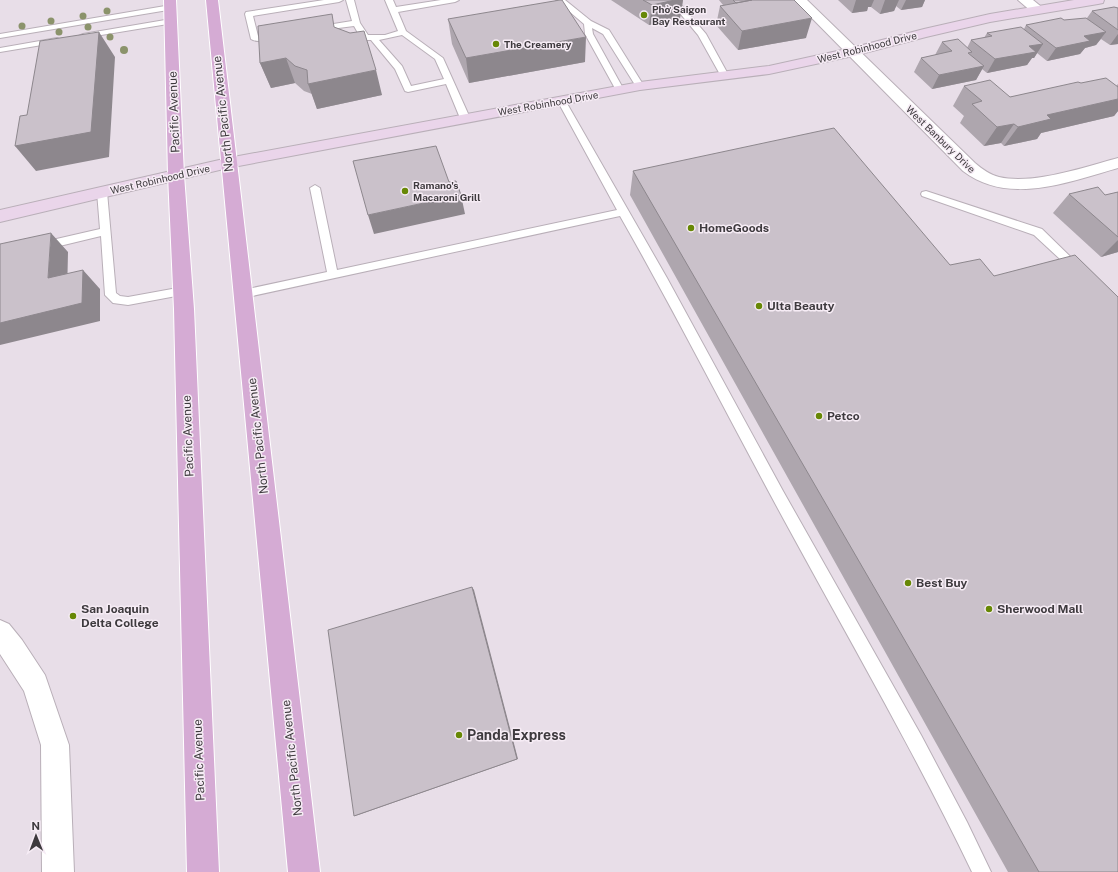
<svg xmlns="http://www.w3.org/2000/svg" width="1118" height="872" font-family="'Public Sans',sans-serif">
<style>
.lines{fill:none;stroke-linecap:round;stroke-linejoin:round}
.lane-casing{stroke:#b9afb8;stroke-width:2}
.street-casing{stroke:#b9afb8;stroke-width:2}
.secondary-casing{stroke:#b9afb8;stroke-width:2}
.primary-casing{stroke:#fff;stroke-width:2}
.lane{fill:#fff;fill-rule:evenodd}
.street{fill:#fff;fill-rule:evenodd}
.secondary{fill:#ead5ea;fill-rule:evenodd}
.primary{fill:#d5abd4;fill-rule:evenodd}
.tree{fill:#8b936b}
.wall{fill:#aea6ae}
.shaded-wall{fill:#8d878d}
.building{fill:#cac1ca;stroke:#8d878d}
.poi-dot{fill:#678805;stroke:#f6ecf5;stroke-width:1.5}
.labels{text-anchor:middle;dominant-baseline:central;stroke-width:3;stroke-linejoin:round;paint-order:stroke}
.far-poi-label{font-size:10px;font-weight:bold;fill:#3e3a3e;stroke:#f6ecf5;text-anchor:start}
.far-street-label{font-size:10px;fill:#3e3a3e;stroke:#f6ecf5}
.street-label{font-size:12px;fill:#3e3a3e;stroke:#f6ecf5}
.poi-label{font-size:12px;font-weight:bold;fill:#3e3a3e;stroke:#f6ecf5;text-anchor:start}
.near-poi-label{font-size:14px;font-weight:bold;fill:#3e3a3e;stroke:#f6ecf5;text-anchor:start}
</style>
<rect width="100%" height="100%" fill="#e8dee8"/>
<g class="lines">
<defs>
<path id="lane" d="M324,0H343L339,2L253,16L258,36L275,34L279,36C274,40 256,43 251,39L245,14L246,12Z
M346,0H354L360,23L368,35H385L398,31L385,0H393L396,7L441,0H459L455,2L398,12L406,31L443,58L470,118L468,120H462L460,118L446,84L408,92L405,91L395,69L371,40H362L354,26L315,31V27L352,21ZM402,35L435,59L444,79L411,86L402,66L379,40Z
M556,0H565L591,21L609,30L644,86L643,88H637L603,34L592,28L593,34L624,90L620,93L617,92L585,34L584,24Z
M669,0H677L706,34L729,76L728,78H722L698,35Z
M171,5H174V9L0,38V34Z
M171,19L175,21L174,23L83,38L79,36L83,34Z
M57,38L61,40L60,42L0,52V48Z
M561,97L565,100L667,278L783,491L921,735L967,822L991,872H972C916,755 851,643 789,529C732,425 679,319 620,216L243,298L239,297L237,294L239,291L243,290L327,272L310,188L315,185L320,188L337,270L617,210L557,100Z
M102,189L107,192L116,293L120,296L128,297L183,287L187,288L189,291L187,294L128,305L113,303L105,295L101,236L43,250L39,249L38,246L39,243L100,229L97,192Z
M926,191L1042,229L1083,269L1082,272H1074L1034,235L922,196L921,194L922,192Z"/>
<path id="street" d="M794,0H807L975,163C982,169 990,175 999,177C1034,185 1084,167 1118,158V168C1068,182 1009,206 963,171Z
M1018,0H1033L1044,9L1042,12H1032Z
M0,620L9,624L22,640L45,675L69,745L74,872H42L41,745L24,691L0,654Z"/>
<path id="secondary" d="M1074,0H1104L1103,3L1098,4L990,22L926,37L853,56L769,74L640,90L228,168L0,222V210L228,158L640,82L769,66L851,48L924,29L990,14Z"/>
<path id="primary" d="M164,0H176L184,175L194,309L219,872H187L174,309L168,175Z
M206,0H218L320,872H288Z"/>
</defs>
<use href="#lane" class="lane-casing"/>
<use href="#street" class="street-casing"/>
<use href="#secondary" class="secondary-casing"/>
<use href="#primary" class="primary-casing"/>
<use href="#lane" class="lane"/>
<use href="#street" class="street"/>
<use href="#secondary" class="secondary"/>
<use href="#primary" class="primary"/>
</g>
<g class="tree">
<circle cx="107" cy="11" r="3.5"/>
<circle cx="83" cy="16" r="3.5"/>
<circle cx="51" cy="21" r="3.5"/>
<circle cx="22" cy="26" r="3.5"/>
<circle cx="88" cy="27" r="3.5"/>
<circle cx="59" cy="32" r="3.5"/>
<circle cx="110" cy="37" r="3.5"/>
<circle cx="124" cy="50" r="4"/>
</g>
<path class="wall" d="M611,0H683L680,18L649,25Z
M719,0H794L806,38L738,50L716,25L720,6L723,5Z
M838,0H928H925L922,7L901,10L896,6L894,11L880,14L871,7H868L867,11L852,13Z
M1118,8V44L1110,45L1101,39L1096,45L1085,48L1080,54L1047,61L1037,53L1034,58H1032L1027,65L987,73L982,69L976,80L932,89L914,72L921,58L935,55L942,42L967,48L971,40L984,38L987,33L1024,29L1026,25L1087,18L1092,11Z
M448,19L585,62L469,83L452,44Z
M336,28L382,95L317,109L312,94L304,91L295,83L271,88L260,63Z
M1081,83L1116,86L1118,84V111L1114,116L1041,133L1037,139L1004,146L1001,143L984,146L960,123L964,116L953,106L964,86L1010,97Z
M633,171L950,265L994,276L1118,872H1008L630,195Z
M1118,192V252L1101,257L1053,213L1069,194L1105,195Z"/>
<path class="shaded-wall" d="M675,0H683L680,18L649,25L652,5Z
M856,0H874L871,7H868L867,11L852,13Z
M885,0H899L894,11L880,14Z
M906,0H928H925L922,7L901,10Z
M812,18L806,38L738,50L742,31Z
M99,32L115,57L109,157L36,171L15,146Z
M1106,32L1096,45L1085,48L1080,54L1047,61L1056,48L1084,36Z
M1118,34V44L1110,45Z
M586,37L585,62L469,83L466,58Z
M1043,44L1034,58H1032L1027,65L987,73L995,59L1029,46Z
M286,58L295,83L271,88L260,63Z
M984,66L976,80L932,89L939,75Z
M376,70L382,95L317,109L308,84Z
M1118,99V111L1114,116L1041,133L1037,139L1004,146L1018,127L1047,115Z
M1014,124L1001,143L984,146L997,127Z
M461,195L465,214L374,234L368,215Z
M51,233L68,252L67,296L48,278Z
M1118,240V252L1101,257Z
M83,270L100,289V321L0,345V323Z
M472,587L474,590L518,759L358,815L354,816Z"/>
<path class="building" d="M560,0H562L586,37L466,58L448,19Z
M643,0H675L652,5Z
M733,0H752L736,3Z
M752,0H794L812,18L742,31L720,6Z
M1114,7L1118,8V30L1092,11Z
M332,14L334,27L350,33L364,31L376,70L308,84L307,70L295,66L286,58L260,63L258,26Z
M1061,18L1064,20L1086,18L1106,32L1084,36L1090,41L1056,48L1026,25Z
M1021,27L1043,44L1029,46L1036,52L995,59L971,40L992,36L987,33Z
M99,32L91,132L15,146L20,116L27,115L40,41Z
M958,39L972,52L968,53L984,66L939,75L921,58L952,51L942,42Z
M1106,78L1118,87V99L1047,115L1051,119L1018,127L1014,124L997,127L972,104L982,101L964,86L990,80L1010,97L1078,82L1081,83Z
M834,128L950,265L980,259L994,276L1075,255L1118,297V872H1039L633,171Z
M436,146L449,182L456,181L461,195L368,215L353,161Z
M1098,187L1105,195L1118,192V237L1069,194Z
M51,233L48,278L83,270L82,303L0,323V244Z
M472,587L517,759L354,816L328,630Z"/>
<g class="poi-dot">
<circle cx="644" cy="15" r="4"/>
<circle cx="496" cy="44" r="4"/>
<circle cx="405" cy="191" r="4"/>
<circle cx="691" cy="228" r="4"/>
<circle cx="759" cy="306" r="4"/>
<circle cx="819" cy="416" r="4"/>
<circle cx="908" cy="583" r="4"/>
<circle cx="989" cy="609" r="4"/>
<circle cx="73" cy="616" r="4"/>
<circle cx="459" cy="735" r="4"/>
</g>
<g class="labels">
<g class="far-poi-label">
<text x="652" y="9">Phở Saigon<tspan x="652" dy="12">Bay Restaurant</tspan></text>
<text x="504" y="44">The Creamery</text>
<text x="413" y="185">Ramano's<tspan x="413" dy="12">Macaroni Grill</tspan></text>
</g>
<g class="far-street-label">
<text transform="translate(867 47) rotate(-14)">West Robinhood Drive</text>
<text transform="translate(548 103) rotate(-10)">West Robinhood Drive</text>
<text transform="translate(941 139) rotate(44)">West Banbury Drive</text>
<text transform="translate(160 179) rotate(-13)">West Robinhood Drive</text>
</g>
<g class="street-label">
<text transform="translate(174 112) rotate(-92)">Pacific Avenue</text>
<text transform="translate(223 114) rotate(-96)">North Pacific Avenue</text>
<text transform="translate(188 436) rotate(-92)">Pacific Avenue</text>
<text transform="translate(258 436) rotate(-96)">North Pacific Avenue</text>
<text transform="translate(292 758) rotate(-96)">North Pacific Avenue</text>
<text transform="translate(199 760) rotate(-92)">Pacific Avenue</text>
</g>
<g class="poi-label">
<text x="699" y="228">HomeGoods</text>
<text x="767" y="306">Ulta Beauty</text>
<text x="827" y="416">Petco</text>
<text x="916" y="583">Best Buy</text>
<text x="81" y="609">San Joaquin<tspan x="81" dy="14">Delta College</tspan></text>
<text x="997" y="609">Sherwood Mall</text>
</g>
<g class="near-poi-label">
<text x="467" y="735">Panda Express</text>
</g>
</g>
<g transform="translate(36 836) rotate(359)" stroke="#f6ecf5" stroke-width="3" paint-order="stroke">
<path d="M0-3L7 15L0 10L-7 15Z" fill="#3e3a3e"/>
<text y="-6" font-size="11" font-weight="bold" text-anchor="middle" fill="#3e3a3e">N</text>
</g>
</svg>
